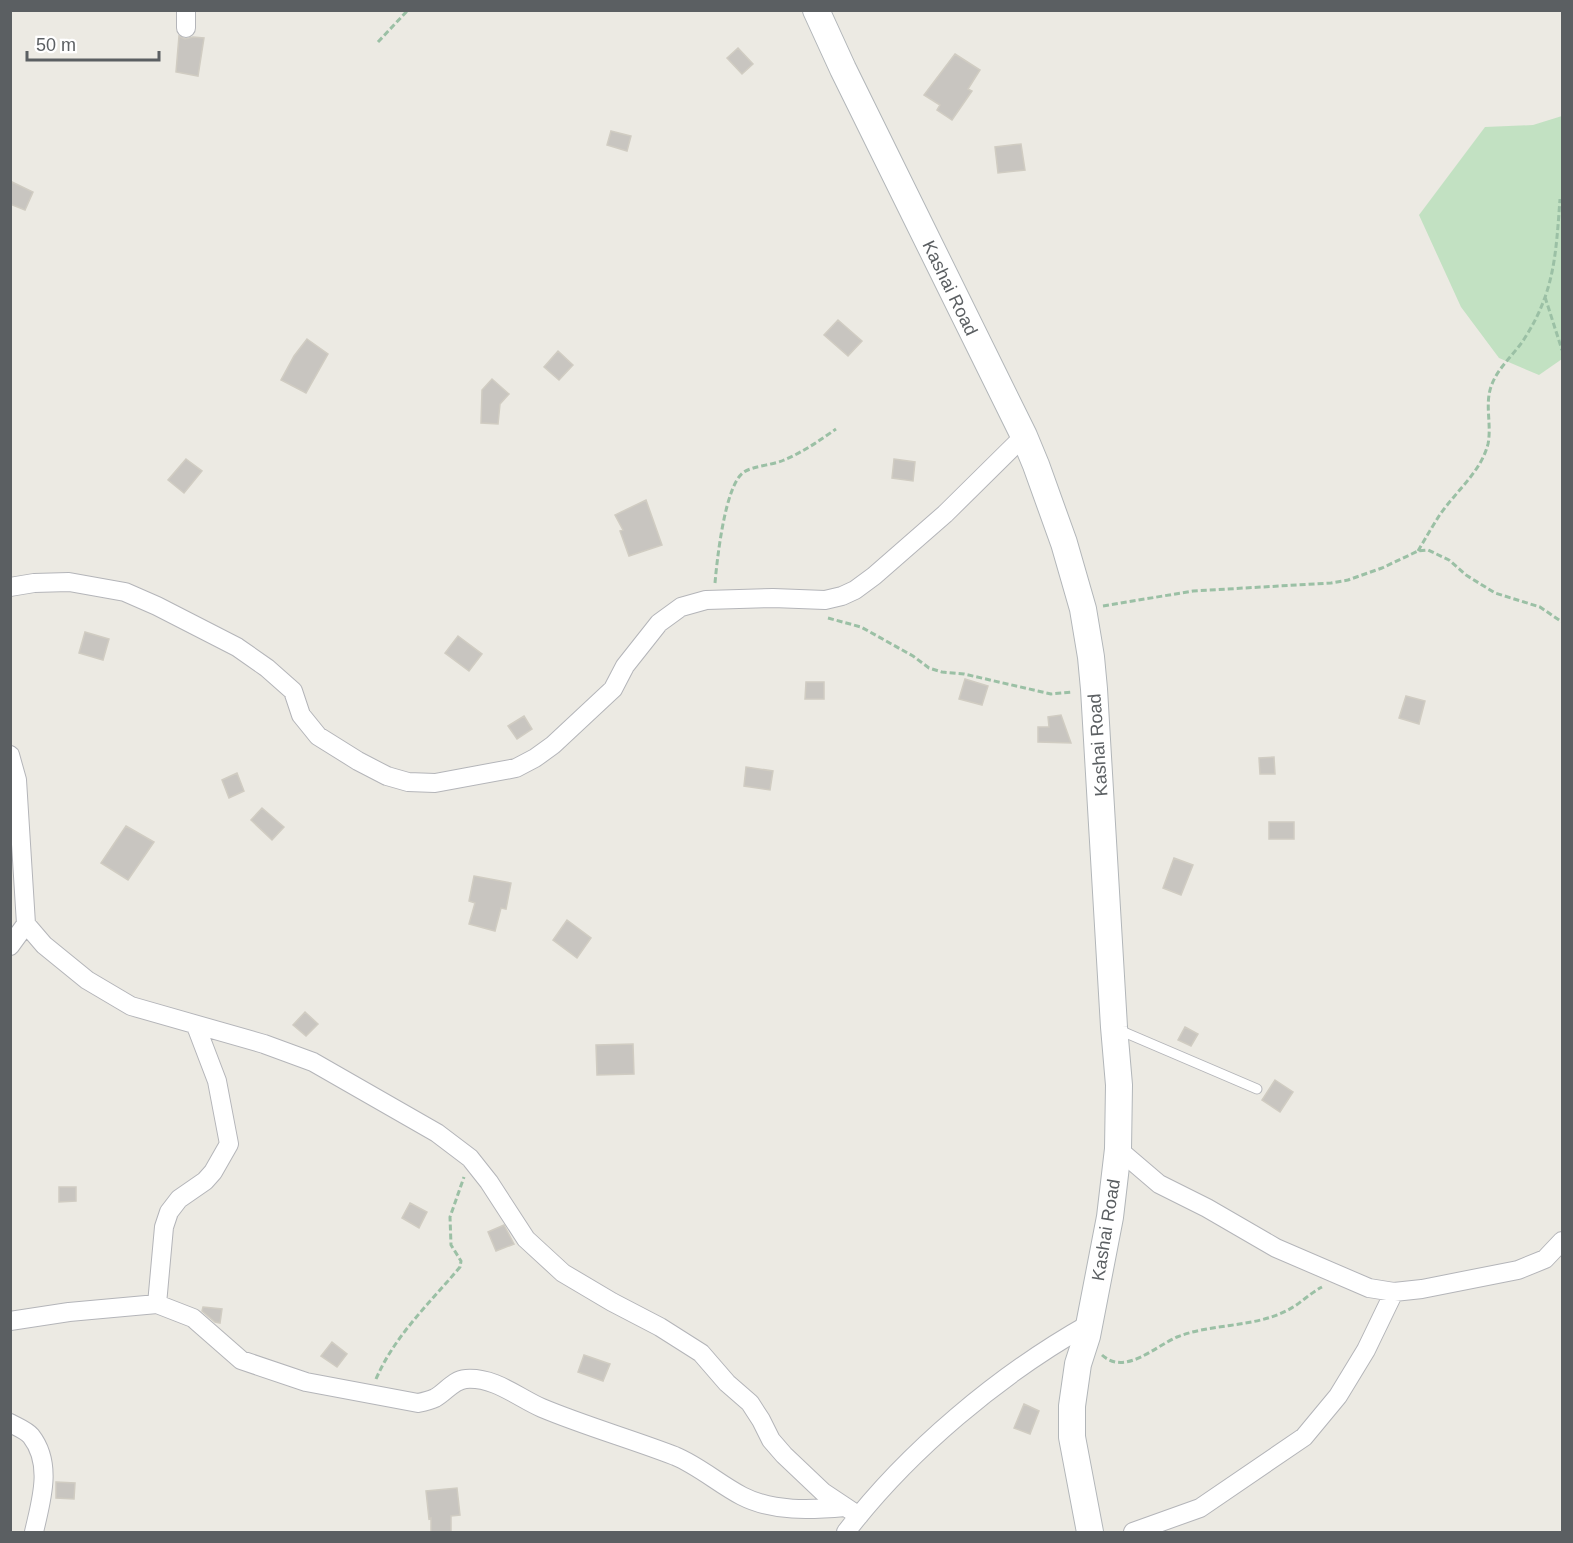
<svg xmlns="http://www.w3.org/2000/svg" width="1573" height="1543" font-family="Helvetica,sans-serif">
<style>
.green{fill:#c2e1c2}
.building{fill:#c8c5c0;stroke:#d0ccc2;stroke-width:1.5}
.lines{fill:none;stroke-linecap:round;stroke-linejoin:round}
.lane-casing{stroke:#b4b5b9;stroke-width:11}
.street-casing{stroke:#b4b5b9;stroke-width:20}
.secondary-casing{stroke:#b2b6b9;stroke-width:28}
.path{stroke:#9bc0a5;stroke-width:3;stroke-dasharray:6 3;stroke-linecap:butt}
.lane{stroke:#fff;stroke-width:9}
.street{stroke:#fff;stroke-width:18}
.secondary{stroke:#fff;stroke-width:26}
.labels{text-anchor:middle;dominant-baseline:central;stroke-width:5;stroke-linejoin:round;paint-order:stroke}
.street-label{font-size:18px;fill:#5b5f62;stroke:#fff}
</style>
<rect width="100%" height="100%" fill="#eceae3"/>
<path class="green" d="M1562,116V359L1539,375L1499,358L1461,307L1419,215L1485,127L1533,125Z"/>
<path class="building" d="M179,36L185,39L193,37L204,38L198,76L176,72Z
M738,48L753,64L742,74L727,58Z
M955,54L980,70L968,89L972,91L952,120L937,110L940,105L924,95Z
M611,131L631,136L627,151L607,145Z
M1021,144L1025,170L998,173L995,147Z
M10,181L33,192L25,210L10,204Z
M838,320L862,341L848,356L824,335Z
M307,339L328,354L306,393L281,380L294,356Z
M558,351L573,365L559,380L544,367Z
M492,379L509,394L500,404L498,424L481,423L482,390Z
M186,459L202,471L184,493L168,480Z
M894,459L915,462L913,481L892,478Z
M646,500L662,545L629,556L620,531L623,530L615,515Z
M85,632L109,639L103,660L79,653Z
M458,636L482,654L469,671L445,653Z
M965,679L988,686L982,705L959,699Z
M806,682H824V699H805Z
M1406,696L1425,701L1419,724L1399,718Z
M1061,715L1071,743L1038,742V727H1049L1048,717Z
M524,716L532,729L517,739L508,726Z
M1274,757L1275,774H1260L1259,758Z
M746,767L773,771L770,790L744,786Z
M237,773L244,791L229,798L222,780Z
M262,808L284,827L272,840L251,820Z
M1269,822H1294V839H1269Z
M126,826L154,842L128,880L101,863Z
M1174,858L1193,865L1181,895L1163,888Z
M474,876L511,883L506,909L501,908L495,931L469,924L475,903L469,901Z
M567,920L591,938L577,958L553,940Z
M305,1012L318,1024L306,1036L293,1025Z
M1185,1027L1198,1034L1191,1046L1178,1040Z
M633,1044L634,1074L597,1075L596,1045Z
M1275,1080L1293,1092L1280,1112L1262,1100Z
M59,1187H76V1201L59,1202Z
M410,1203L427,1212L419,1228L402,1218Z
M504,1225L514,1244L496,1251L488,1232Z
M203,1307L222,1309L220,1323L215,1322L202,1311Z
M332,1342L347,1354L337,1367L321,1356Z
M584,1355L610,1364L603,1381L578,1372Z
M1024,1404L1039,1411L1030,1434L1014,1428Z
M56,1482L75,1483L74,1499L56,1498Z
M457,1488L460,1515L451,1516V1533H431V1518L429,1519L426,1491Z"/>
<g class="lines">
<defs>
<path id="lane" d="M1119,1030L1257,1089"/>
<path id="street" d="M186,10V28
M10,587L34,583L69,582L125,592L157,606L237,647L267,668L293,691L301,715L318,736L358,761L387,776L408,782L435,783L516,768L535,758L553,745L613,689L625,666L659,623L681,607L706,600L773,598L825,600L842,596L855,590L874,576L945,514L1024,436
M10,755L17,780L26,924L10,946
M26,924L44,945L87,980L131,1006L264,1044L313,1062L437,1133L470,1158L489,1182L526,1239L563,1273L612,1302L660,1327L701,1353L727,1383L750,1403L761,1420L771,1440L784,1455L823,1492L859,1516
M1118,1149L1159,1184L1207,1208L1276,1248L1369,1288L1394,1292L1422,1289L1518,1270L1545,1259L1562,1241
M157,1304L164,1227L169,1212L179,1199L205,1181L213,1172L229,1144L217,1081L196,1026
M10,1321L69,1312L157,1304L193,1318L241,1360L306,1382L418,1403C423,1402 431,1400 435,1398C446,1392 453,1380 466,1379C495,1377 517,1397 542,1408C585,1426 631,1439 675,1456C699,1466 719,1484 742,1496C773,1512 811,1510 845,1507
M10,1423C17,1427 26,1430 31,1436C53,1464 41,1501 34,1532
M846,1532C908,1451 1000,1374 1089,1324
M1133,1532L1200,1508L1304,1437L1338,1396L1366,1350L1394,1292"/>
<path id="secondary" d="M816,10L843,69L1024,436L1036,465L1064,543L1083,609L1091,657L1094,689L1114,1027L1119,1085L1118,1149L1110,1217L1087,1336L1078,1364L1072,1406V1437L1090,1532"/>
</defs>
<use href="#lane" class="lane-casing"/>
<use href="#street" class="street-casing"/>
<use href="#secondary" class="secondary-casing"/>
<path class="path" d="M378,42L408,10
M1545,297L1562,350
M1418,551C1425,539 1432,527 1439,516C1455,492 1481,472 1488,444C1492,424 1484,403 1492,384C1499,366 1516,353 1526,336C1555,290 1556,252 1560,199
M715,583C717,560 725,484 744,472C753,466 773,465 784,460C803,452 819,441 836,429
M1103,606L1193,591L1331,583L1348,580L1382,568L1418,551L1428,550L1449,560L1466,575L1495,593L1540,607L1562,622
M828,618L861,627L913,656L929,668L942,672L964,674L1051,694L1072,692
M1102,1355C1125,1376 1154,1347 1177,1337C1212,1323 1254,1328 1288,1310C1300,1304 1310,1293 1322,1287
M376,1379C395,1335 430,1303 460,1267L461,1261L451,1245L450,1217L464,1177"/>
<use href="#lane" class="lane"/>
<use href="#street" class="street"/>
<use href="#secondary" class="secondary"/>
</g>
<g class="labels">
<g class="street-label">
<text transform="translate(950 288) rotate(64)">Kashai Road</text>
<text transform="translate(1098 745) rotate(-94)">Kashai Road</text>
<text transform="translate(1106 1230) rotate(-81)">Kashai Road</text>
</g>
</g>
<rect width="1573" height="1543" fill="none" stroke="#5b5f62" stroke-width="24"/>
<path d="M27 51v9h132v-9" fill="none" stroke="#5b5f62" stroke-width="3"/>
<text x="36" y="51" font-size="18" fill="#5b5f62" stroke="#ffffff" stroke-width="4.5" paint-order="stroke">50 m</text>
</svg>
